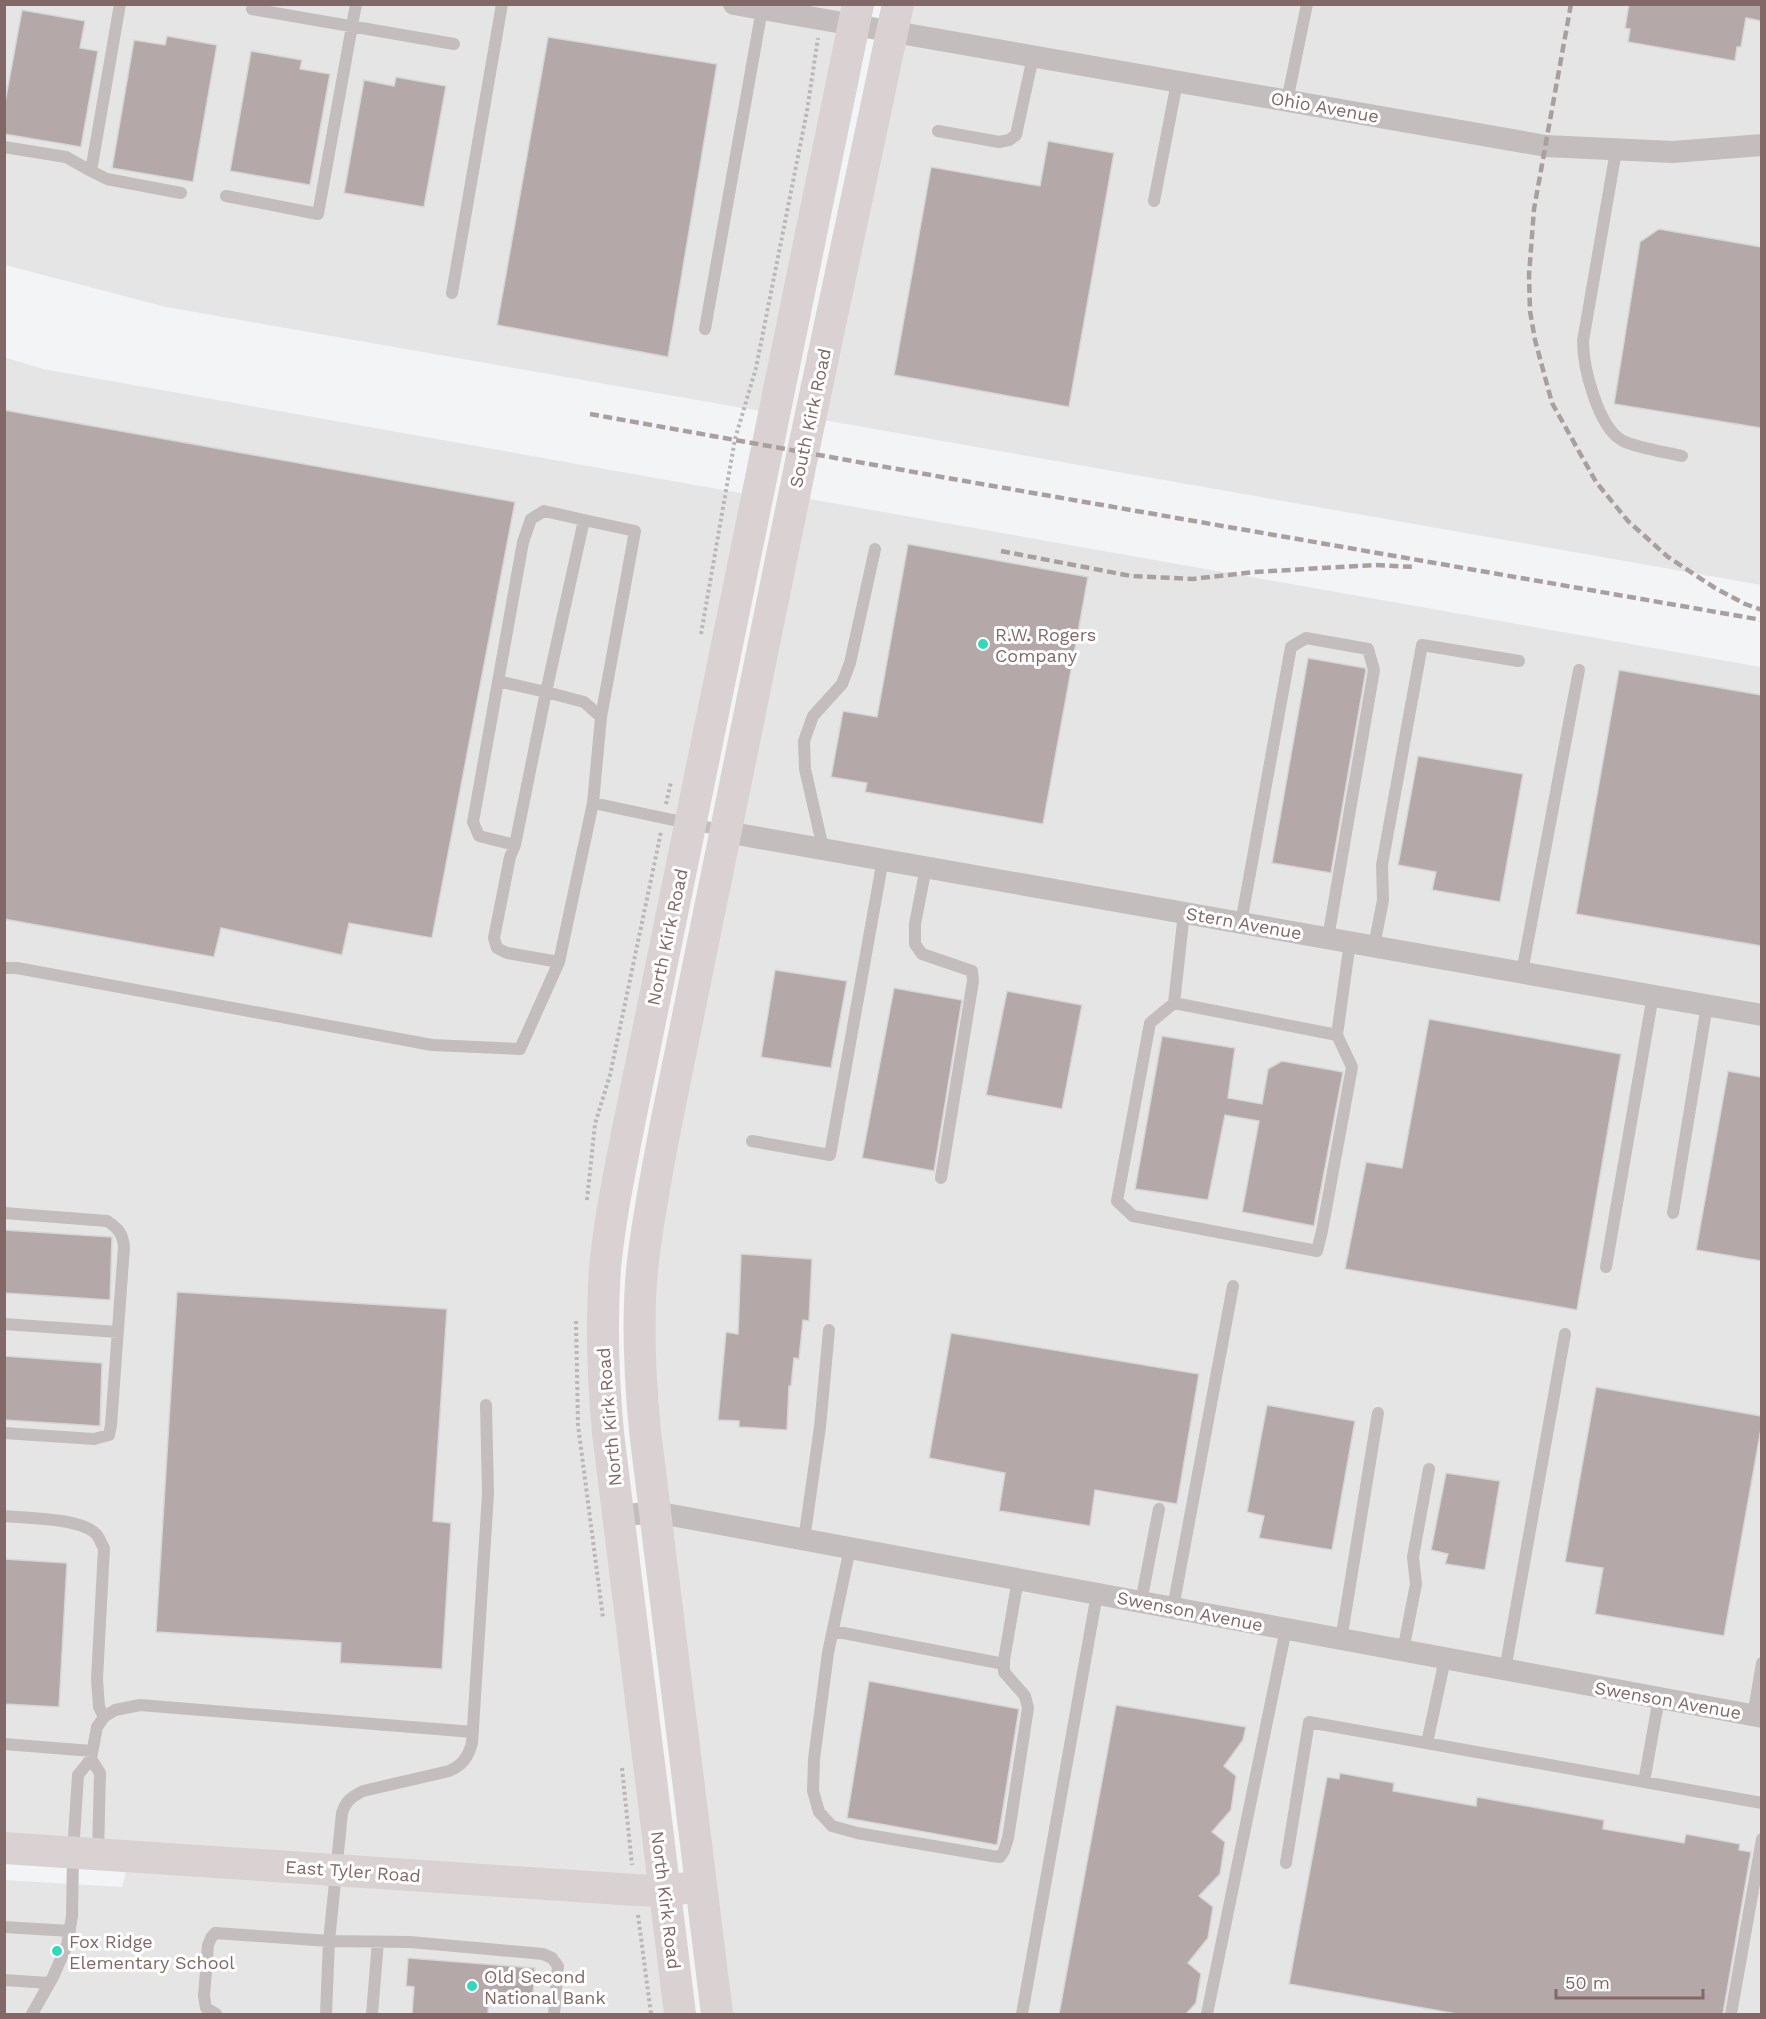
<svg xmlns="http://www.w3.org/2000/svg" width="1766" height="2019" font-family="'Work Sans',sans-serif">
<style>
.built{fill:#e6e5e6}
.building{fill:#b4a8a8;stroke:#d5d6d7;stroke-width:1.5}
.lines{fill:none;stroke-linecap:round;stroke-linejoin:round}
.path{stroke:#bcb7b7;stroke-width:4;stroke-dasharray:3 3;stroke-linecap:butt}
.lane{stroke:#c4bdbd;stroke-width:12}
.street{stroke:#c4bdbd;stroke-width:22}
.secondary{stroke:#dad2d2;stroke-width:32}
.rail{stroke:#aa9f9f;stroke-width:4.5;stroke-dasharray:9 4.5;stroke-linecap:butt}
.poi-dot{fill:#30d8bc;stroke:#fff;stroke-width:2}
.labels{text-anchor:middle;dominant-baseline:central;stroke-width:6;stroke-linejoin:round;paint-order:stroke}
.street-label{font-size:18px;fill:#826867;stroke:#fff}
.poi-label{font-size:18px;fill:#826867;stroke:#fff;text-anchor:start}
</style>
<rect width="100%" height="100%" fill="#f3f4f6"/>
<path class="built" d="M4,5H844L760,411L166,307L5,265Z
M908,5H1761V585L823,420Z
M4,357L43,369L746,494L606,1186L652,1880L5,1837Z
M804,498L1761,667V1709L666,1505L657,1381L653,1288L668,1174Z
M667,1525L1761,1728V2014H731Z
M127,1867L658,1902L671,2014H5L4,1880L122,1887Z"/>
<path class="building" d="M1629,4H1761V21L1746,18L1741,47H1737L1735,61L1628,42L1630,29L1625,28Z
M22,10L85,21L80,48L98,51L81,147L4,134V108Z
M167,36L217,45L193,182L112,168L134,40L165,45Z
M548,37L717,64L668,357L497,325Z
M251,51L302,60L300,69L330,74L310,185L230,171Z
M396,77L446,86L424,207L344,193L364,80L394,86Z
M1048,141L1114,153L1069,407L894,375L931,167L1040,186Z
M1659,229L1761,247V428L1614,404L1640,242Z
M4,410L515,502L432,938L349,923L342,955L221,928L214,957L4,919Z
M908,544L1088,577L1043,824L865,792L867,783L831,777L843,711L877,717Z
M1308,658L1365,668L1366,670L1331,873L1272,863Z
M1619,670L1761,695V946L1576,914Z
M1418,756L1523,774L1500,902L1432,890L1436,872L1398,865Z
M775,970L847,981L831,1068L761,1057Z
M894,988L962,1000L934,1171L862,1158Z
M1007,991L1082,1005L1062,1109L986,1095Z
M1429,1019L1621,1054L1577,1310L1345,1269L1366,1162L1402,1168Z
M1162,1036L1235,1048L1228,1098L1262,1104L1268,1069L1282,1061L1343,1072L1314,1226L1242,1212L1259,1121L1225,1115L1208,1200L1135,1189Z
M1728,1071L1761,1077V1261L1696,1250Z
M4,1230L112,1237L110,1300L4,1293Z
M741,1254L812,1259L809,1321L803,1320L799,1359L794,1358L791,1386H789L787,1430L739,1427V1421L718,1420L726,1332L738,1334Z
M177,1292L447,1309L433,1521L451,1523L442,1669L340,1663L341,1643L156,1632Z
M951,1333L1199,1374L1177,1504L1095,1490L1090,1526L999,1511L1005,1473L929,1458Z
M4,1356L102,1363L100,1426L4,1420Z
M1596,1387L1761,1416V1429L1724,1636L1595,1614L1603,1568L1565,1562Z
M1267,1405L1355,1421L1332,1550L1259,1538L1264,1516L1247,1512Z
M1446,1473L1500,1481L1485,1570L1445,1564L1448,1554L1431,1550Z
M4,1559L67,1563L59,1707L4,1704Z
M869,1681L1019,1709L997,1845L847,1818Z
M1116,1705L1246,1727L1243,1740L1224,1766L1236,1776L1231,1810L1212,1832L1225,1842L1220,1874L1199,1896L1213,1907L1208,1938L1188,1963L1201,1974L1196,2003L1186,2014H1059Z
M1340,1773L1394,1783L1393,1791L1476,1806L1477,1797L1604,1820L1603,1829L1684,1843L1686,1834L1740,1844L1739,1850L1751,1852L1723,2014H1457L1289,1984L1327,1777L1339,1779Z
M408,1958L535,1968L533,1996L489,1993L488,2014H412L414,1987L406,1986Z"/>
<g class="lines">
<path class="path" d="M701,634L735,439L756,368L807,111L818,38
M666,804L671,782
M587,1200L595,1124L610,1075L661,832
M576,1321L578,1425L603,1618
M622,1768L632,1865
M638,1915L651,2014"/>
<path class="lane" d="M252,9L454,44
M1287,101L1307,4
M938,131L999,142L1009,140L1016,135L1033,57
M4,147L66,157L91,171L120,4
M1616,151L1583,341C1583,367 1598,428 1623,441C1638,448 1665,452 1682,456
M91,171L107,179L181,193
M226,196L318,214L356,4
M1154,201L1177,82
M452,293L502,4
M705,329L762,9
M584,520L635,531L601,717
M498,681L546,692L515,845
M823,848L805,769L804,741L813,716L842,684L850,663L875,549
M926,867L915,924V944L922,954L972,971L973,981L941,1178
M1184,913L1174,1003L1337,1035L1350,942
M1241,923L1291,647L1306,638L1368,649L1374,670L1328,938
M1374,946L1383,900L1382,865L1422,645L1519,661
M559,962L507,953L497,948L494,938L510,857L515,845L479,836L473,822L523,542L531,519L544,511L584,520L546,692L584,702L601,717L593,803
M4,968H17L432,1045L520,1049L559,962L593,803L725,831
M1522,972L1579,670
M1174,1003L1150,1023L1117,1201L1133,1216L1317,1251L1322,1231L1352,1067L1337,1035
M752,1141L830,1155L883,859
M4,1213L107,1221C118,1228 123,1234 124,1247L111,1425L109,1435L94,1439L4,1433
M1673,1213L1707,1005
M1606,1267L1653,995
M4,1324L118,1332
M486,1405L488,1494L472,1743C468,1757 463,1765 449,1771L363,1791C351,1797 346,1801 342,1813L329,1941L410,1942L543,1954L552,1958L558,1966L554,2014
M4,1516C26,1518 83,1518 97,1535C100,1539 101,1544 104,1548L97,1679L99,1707L104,1717
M804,1540L820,1427L829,1330
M850,1548L828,1653L814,1759L813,1791L819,1812L832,1826L857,1833L992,1856L1000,1857L1004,1851L1008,1838L1028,1708L1025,1696L1004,1672V1660L1018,1579
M1141,1602L1159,1509
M1173,1608L1233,1286
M833,1631L1004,1664
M1341,1640L1378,1413
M1403,1651L1416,1584L1413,1557L1429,1469
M1505,1670L1565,1334
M1753,1716L1762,1663
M1427,1743L1445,1659
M4,1744L92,1751
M91,1759L100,1773L98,1854
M1644,1782L1659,1698
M1286,1863L1309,1722L1762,1803
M4,1927L70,1931
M4,1980L49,1983
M32,2014L53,1977L67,1945L72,1916L73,1853L78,1775L91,1759L97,1727L104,1717L115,1710L140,1705L473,1732
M216,2014L206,2008L204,1996L208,1945L211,1938L215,1933L329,1941L326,2014
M372,2014L378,1942
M1022,2014L1097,1594
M1207,2014L1286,1629
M1731,2014L1762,1839"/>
<path class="street" d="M734,4L1546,146L1673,152L1762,145
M726,832L1762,1015
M618,1516L655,1512L1762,1717"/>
<path class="secondary" d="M4,1848L635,1890L664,1891L686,1888
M680,2014L608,1433C603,1378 601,1323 605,1268C610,1216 621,1165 631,1114L858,4
M717,2014L645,1431C640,1378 637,1323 642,1270C647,1221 657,1172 666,1124L803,452L898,4"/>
<path class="rail" d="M1571,4L1534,209L1529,275L1530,311L1535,340L1552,403L1596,482L1628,521L1668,557L1715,588L1745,604L1762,610
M590,414L953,479L1762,620
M1001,551L1131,576L1193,579L1254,572L1376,565L1415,567"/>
</g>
<g class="poi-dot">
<circle cx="983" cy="644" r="6"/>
<circle cx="57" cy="1951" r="6"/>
<circle cx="472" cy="1986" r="6"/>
</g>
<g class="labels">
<g class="street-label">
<text transform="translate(1325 107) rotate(10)">Ohio Avenue</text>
<text transform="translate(810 418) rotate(-78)">South Kirk Road</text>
<text transform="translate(1244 923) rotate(10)">Stern Avenue</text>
<text transform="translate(667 937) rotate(-78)">North Kirk Road</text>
<text transform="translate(609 1417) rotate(-95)">North Kirk Road</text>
<text transform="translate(1190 1611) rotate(11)">Swenson Avenue</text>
<text transform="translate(1668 1700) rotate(10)">Swenson Avenue</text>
<text transform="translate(353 1871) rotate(4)">East Tyler Road</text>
<text transform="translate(666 1900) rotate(83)">North Kirk Road</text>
</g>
<g class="poi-label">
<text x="995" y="634">R.W. Rogers<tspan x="995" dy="21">Company</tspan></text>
<text x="69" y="1941">Fox Ridge<tspan x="69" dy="21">Elementary School</tspan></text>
<text x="484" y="1976">Old Second<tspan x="484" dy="21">National Bank</tspan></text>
</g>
</g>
<rect width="1766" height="2019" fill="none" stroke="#826867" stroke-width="12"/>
<path d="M1556 1989v9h147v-9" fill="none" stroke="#826867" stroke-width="3"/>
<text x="1565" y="1989" font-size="18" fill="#826867" stroke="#ffffff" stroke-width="4.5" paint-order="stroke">50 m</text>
</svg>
